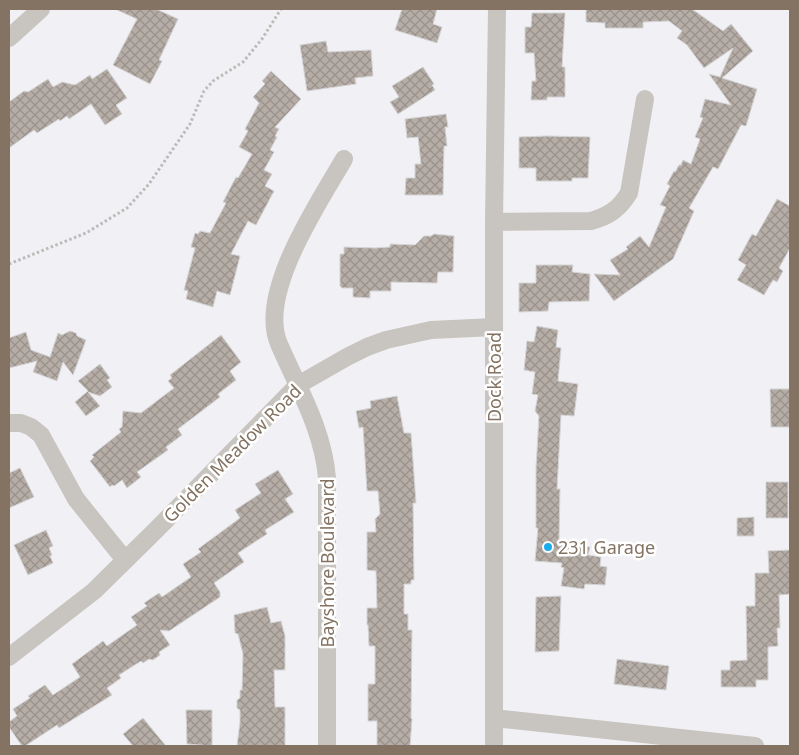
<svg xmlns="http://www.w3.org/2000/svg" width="799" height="755" font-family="'Noto Sans',sans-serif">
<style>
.building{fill:url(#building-cross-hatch);stroke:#d4d4d6}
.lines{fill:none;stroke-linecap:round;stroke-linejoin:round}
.path{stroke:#bdbab7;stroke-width:3;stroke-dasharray:2.5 2.5;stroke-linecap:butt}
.minor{stroke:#c8c4bf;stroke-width:18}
.poi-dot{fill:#19aded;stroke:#fff;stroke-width:2}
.labels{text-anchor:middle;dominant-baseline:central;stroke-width:5;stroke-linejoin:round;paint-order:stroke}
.street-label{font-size:18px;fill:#847362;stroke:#fff}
.poi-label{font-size:18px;fill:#847362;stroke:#fff;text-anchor:start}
</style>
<defs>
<pattern id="building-cross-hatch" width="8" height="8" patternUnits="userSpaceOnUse" patternTransform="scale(1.25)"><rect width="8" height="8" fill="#b5ada6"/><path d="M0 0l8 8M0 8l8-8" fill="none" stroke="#99918b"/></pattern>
</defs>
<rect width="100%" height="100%" fill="#f1f1f5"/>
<path class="building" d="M115,9H156L178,19L159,60L162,61L150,84L113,65L137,19Z
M402,9H437L433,24L442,27L437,43L395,30Z
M586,9H692L723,31L731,24L753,51L722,78L757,89L746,126L741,125L718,169L713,167L689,208L694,211L673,259L614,301L594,274L620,275L610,260L628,249L626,247L640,236L649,247L666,207L660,205L670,186L667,184L674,171L675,172L679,165H681L683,160L691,164L700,139L695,137L703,118L700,117L705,99L731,105L709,74L720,77L733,48L704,68L687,45L677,38L682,31L669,21L643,22V28H605V23L586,22Z
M532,13H565L562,67H565V97H547V100H531L532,81H536L534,53H525V27H531Z
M326,41L328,52L371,50L373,76L355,78L356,84L307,91L300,45Z
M423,67L434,84L432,85L435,90L398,114L390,102L399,97L392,86Z
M107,69L127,98L116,105L122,114L105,125L91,104L69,119L67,116L60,121L59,119L37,133L34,130L9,148V102L24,91L28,92L48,79L53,87L62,82L75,85L90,75L92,79Z
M271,71L301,99L275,127L279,129L275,136L277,137L270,150L274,152L264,170L272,174L265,186L274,191L256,225L248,221L231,254L240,256L230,295L217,291L213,307L186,299L188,291L184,290L195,248L191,247L195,233L198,234L200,231L210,233L226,203L223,202L236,177L238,178L252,154L239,147L248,131L245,129L259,103L253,97L265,84L262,81Z
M446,114L448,127H445L447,146H444L443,195H405L406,178H415V164H421L418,137L407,138L405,119Z
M547,136L590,137L588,178H572V181H536V168H519V137Z
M777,199L790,206V248L779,268L783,271L777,282L773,280L764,295L737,280L746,265L738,260L752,234L756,236Z
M434,234L454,236L453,272H438L437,283L391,282V291H370V298L353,297V288H342L340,286V254H344V247L375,248L390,247V244L415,245L424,236H431Z
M536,265H573L572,272L590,274L589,301L549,302L548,311L519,312V283H536Z
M537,326L558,330L556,347L561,348L558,381L578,384L574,416L561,415L557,489H560L559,540H561V543L590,547L588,555L601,557L600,566L607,567L605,585L585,584L584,589L561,586L564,568L561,567L562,563L535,561L538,528H536V468L539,416L535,411L538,395L532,394L535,372L524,370L527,341L534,342Z
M70,331L76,333L77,336L86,340L73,375L63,362L57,381L33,372L37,361L9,368V338L26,332L31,350L50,357L58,333L62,335Z
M221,335L241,362L230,371L236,380L218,394L220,397L178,429L182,435L166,447L168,450L137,472L141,477L127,488L122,480L114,486L112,485L110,487L90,461L94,457L92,455L121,432L119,429L122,427L123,411L141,413L174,388L168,381L172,378L170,375Z
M100,364L110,378L107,380L112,387L100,396L88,392L100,406L86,416L75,402L88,391L78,381Z
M770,389H790V427H771Z
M397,396L404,433H411L416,503H413L414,580H411V584H404V614H408V630H412L411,718L412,719L410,746H377V721H368V684H375V646H369L368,625H367V608H377L376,571L367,570V532H376L375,519L380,514L378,491H367L363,427L359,428L356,411L371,408L370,401Z
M20,468L34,497L9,508V473Z
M278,470L293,494L285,499L294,512L265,530L267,534L238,553L244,562L214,583L220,592V597L169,631L160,630L170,645L159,652L160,655L153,660L149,659L143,663L141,661L119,675L121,678L107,688L112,695L59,728L57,725L25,746H22L9,727V722L17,716L13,709L30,698L28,696L45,685L53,695L80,677L72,664L103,641L107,646L137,625L131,617L147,606L144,603L159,593L162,597L191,577L183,564L201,552L198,549L240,518L235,510L261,493L255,484Z
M766,482H788V518H766Z
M754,517V536H737V518Z
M46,530L53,546L49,548L52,555L50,556L53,563L28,575L14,545Z
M790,550V594L779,595L780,628H777L778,646L768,647V680H756V687H721V670H730V661L747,660L746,606H755V573H769L768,551Z
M561,596L559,651L535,652L536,597Z
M267,607L271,623L281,621L285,636V670H274L275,707H285V746H237L240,722V710L237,708V700L240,698V690H242L243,654L238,634L235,633L234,615Z
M617,659L669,666L666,690L614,684Z
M186,710H212V746L187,744Z
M143,718L166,746H133L123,734Z"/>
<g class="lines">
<path class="path" d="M9,264L86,233L127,208L149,184L190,124L204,91L213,81L243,62L262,39L281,9"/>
<path class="minor" d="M9,38L41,9
M494,222L591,221C609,216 619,209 629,193L645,99
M9,423H21L31,427L41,435L76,499L125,560
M9,657L94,591L157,529L298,385L347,357L367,347L386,340L431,330L494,327
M494,718L755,746
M327,746V478C323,429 298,388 279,344C257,293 319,203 344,159
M494,746V222L497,9"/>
</g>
<circle class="poi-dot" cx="548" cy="547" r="5"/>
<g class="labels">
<g class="street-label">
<text transform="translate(494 377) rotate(-90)">Dock Road</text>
<text transform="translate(232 453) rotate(-45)">Golden Meadow Road</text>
<text transform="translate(327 563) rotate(-90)">Bayshore Boulevard</text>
</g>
<g class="poi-label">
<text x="558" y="547">231 Garage</text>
</g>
</g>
<rect width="799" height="755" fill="none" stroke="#847362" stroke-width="20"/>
</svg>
